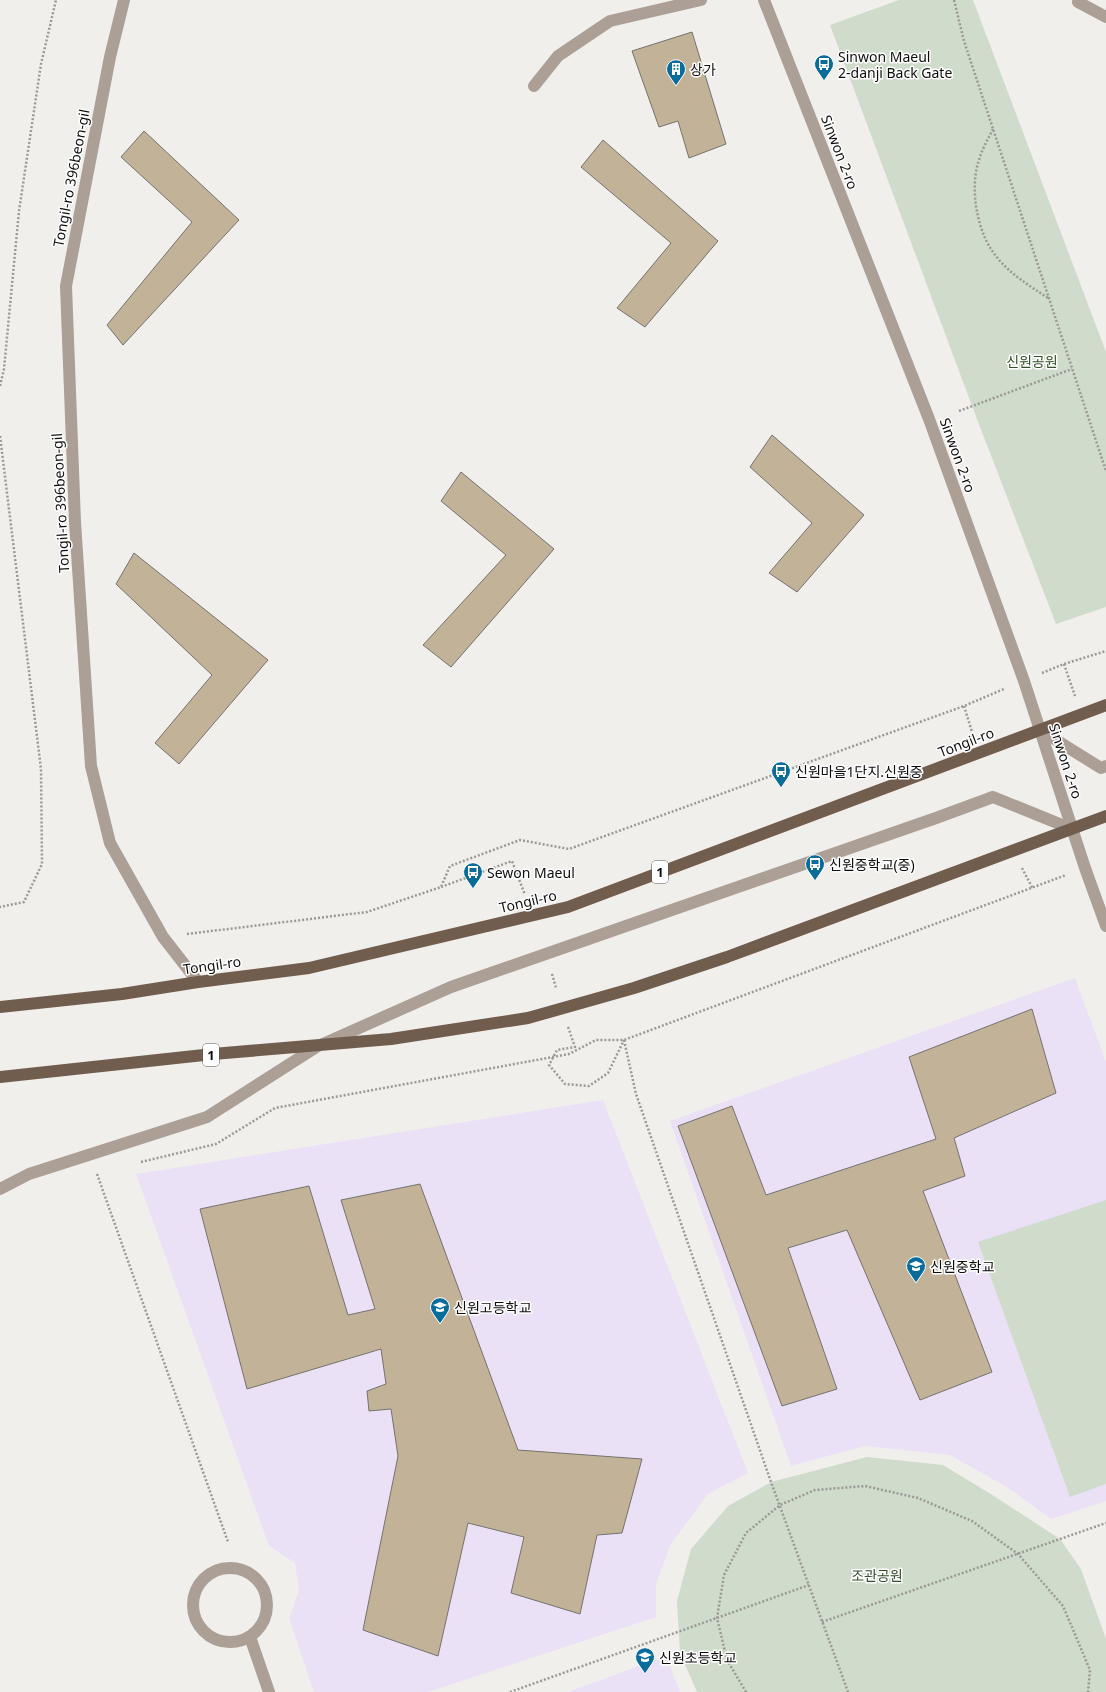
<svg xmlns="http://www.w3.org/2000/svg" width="1106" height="1692" font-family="'Noto Sans','Noto Sans KR',sans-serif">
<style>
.education{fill:#eae1f6}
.green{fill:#cfdbcb}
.building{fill:#c2b398;stroke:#74726f}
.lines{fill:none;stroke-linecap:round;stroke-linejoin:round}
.path{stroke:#9b9997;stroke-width:2.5;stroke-dasharray:2 2;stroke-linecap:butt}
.lane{stroke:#ab9f96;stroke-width:12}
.street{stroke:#ab9f96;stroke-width:12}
.primary{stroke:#715d4e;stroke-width:12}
.labels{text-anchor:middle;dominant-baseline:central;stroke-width:3;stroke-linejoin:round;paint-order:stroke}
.shield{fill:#fff;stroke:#565656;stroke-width:1}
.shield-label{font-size:13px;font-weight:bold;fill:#0e0e0d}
.poi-label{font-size:14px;fill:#0e0e0d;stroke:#fff;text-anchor:start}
.street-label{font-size:14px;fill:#0e0e0d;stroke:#fff}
.park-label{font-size:14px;fill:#325029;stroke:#fff}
</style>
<rect width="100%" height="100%" fill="#f1efec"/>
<path class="education" d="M1075,978L1106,1062V1501L1051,1519L1010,1489L950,1455L865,1446L791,1466L670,1121Z
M603,1100L748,1473L708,1494L671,1544L656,1584V1617L428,1692H314L289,1618L299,1591L295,1563L269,1546L136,1174Z
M666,1656L680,1692H568Z"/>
<path class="green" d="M899,0H973L1106,352V607L1056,624L972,406L830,25Z
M1106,1200V1484L1070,1497L978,1242Z
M867,1457L943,1465L994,1496L1060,1539L1081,1569L1106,1639V1692H697L680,1653L677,1601L691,1549L728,1506L771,1482Z"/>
<path class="building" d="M692,32L726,144L689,158L678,121L659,127L632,51Z
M144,131L239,220L123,345L107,325L192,222L121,157Z
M603,140L718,241L645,327L617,308L671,243L581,167Z
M772,435L864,515L797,592L769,573L812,523L750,467Z
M461,472L554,549L451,667L423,645L506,555L441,501Z
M134,553L268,660L179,764L155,743L212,675L116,584Z
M1032,1009L1056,1093L954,1138L965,1176L923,1191L992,1372L920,1400L847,1230L788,1248L837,1389L782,1406L678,1126L732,1106L766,1195L936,1139L909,1057Z
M420,1184L518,1450L642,1459L622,1533L597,1535L580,1614L511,1593L524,1537L468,1523L438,1656L363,1630L398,1456L391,1409L369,1411L367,1391L386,1384L381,1349L247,1389L200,1209L309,1186L348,1315L375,1309L341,1200Z"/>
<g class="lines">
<path class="path" d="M954,0L964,41L1106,471
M993,129C988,139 982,149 979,160C974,174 974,191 976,206C984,256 1008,272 1048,298
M0,386L4,369L19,211L41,64L56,0
M959,411L1072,369
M0,436L41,769L42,864L24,902L0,907
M1064,664L1075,696
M1042,673L1064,664L1106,651
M964,706L972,732
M1022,868L1033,889
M441,887L512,861L525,895
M187,934L367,912L441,887L450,866L520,840L569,849L964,706L1004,689
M552,974L556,988
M568,1027L575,1047L557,1050L549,1065L565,1084L589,1086L608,1073L624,1040
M624,1040L636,1094L771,1482L848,1692
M141,1162L216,1144L275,1108L569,1054L596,1040H624L1066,875
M97,1174L228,1542
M822,1622L1106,1523
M510,1692L809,1585
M746,1692L727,1660L717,1618L724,1575L746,1533L780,1505L815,1490L865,1486L918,1498L972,1521L1018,1554L1063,1606L1090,1670L1088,1692"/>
<path class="lane" d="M1078,2L1106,17
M534,86L558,56L610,21L701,0
M1040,730L1101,768L1106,766
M323,1044L451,987L936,818L993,797L1072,829"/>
<path class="street" d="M124,0L110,57L66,286L75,522L91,766L110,843L163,937L198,982
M764,0L929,419L1024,681L1085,868L1106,926
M0,1189L29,1174L207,1117L318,1046
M193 1605a37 37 0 1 1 74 0a37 37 0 1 1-74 0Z
M250,1637L269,1692"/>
<path class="primary" d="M0,1007L122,994L198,982L309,968L568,907L1106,705
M0,1077L213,1054L391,1039L528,1018L634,988L727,957L1106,816"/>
</g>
<defs>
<symbol id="bus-pin" viewBox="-11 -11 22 30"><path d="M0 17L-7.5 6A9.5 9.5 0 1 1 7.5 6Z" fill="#096c9a" stroke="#fff"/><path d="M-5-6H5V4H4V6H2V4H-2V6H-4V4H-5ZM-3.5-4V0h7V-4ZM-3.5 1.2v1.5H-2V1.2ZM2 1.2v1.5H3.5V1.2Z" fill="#fff"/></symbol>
<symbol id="building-pin" viewBox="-11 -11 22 30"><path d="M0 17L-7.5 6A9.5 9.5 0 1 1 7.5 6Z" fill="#096c9a" stroke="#fff"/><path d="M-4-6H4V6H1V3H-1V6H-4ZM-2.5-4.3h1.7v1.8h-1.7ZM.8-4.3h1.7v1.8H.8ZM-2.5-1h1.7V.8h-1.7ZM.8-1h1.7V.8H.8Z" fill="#fff"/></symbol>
<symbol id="school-pin" viewBox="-11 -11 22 30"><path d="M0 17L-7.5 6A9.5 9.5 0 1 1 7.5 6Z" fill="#096c9a" stroke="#fff"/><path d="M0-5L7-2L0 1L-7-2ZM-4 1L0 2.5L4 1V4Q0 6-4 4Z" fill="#fff"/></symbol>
</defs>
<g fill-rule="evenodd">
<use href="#bus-pin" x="813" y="53" width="22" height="30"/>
<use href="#building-pin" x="665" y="58" width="22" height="30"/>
<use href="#bus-pin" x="770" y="760" width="22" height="30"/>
<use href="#bus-pin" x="804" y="853" width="22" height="30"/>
<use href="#bus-pin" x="462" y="861" width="22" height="30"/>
<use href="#school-pin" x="905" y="1255" width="22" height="30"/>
<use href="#school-pin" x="429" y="1296" width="22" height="30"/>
<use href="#school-pin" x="634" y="1646" width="22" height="30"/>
</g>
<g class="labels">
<g class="shield">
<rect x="652" y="861" width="16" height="22" rx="3"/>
<rect x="203" y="1044" width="16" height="22" rx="3"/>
</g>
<g class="shield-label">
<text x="660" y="872">1</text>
<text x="211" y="1055">1</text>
</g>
<g class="poi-label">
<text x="838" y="56">Sinwon Maeul<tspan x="838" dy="16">2-danji Back Gate</tspan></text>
<text x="690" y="69">상가</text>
<text x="795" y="771">신원마을1단지.신원중</text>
<text x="829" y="864">신원중학교(중)</text>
<text x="487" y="872">Sewon Maeul</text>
<text x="930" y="1266">신원중학교</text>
<text x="454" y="1307">신원고등학교</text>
<text x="659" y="1657">신원초등학교</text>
</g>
<g class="street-label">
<text transform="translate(840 152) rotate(69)">Sinwon 2-ro</text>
<text transform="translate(71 178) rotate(-79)">Tongil-ro 396beon-gil</text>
<text transform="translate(958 455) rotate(70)">Sinwon 2-ro</text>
<text transform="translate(60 503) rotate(-93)">Tongil-ro 396beon-gil</text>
<text transform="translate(966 742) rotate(-21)">Tongil-ro</text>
<text transform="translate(1066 761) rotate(72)">Sinwon 2-ro</text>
<text transform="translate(528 901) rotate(-13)">Tongil-ro</text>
<text transform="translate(212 965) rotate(-8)">Tongil-ro</text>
</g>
<g class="park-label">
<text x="1032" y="361">신원공원</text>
<text x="877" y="1575">조관공원</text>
</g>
</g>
</svg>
